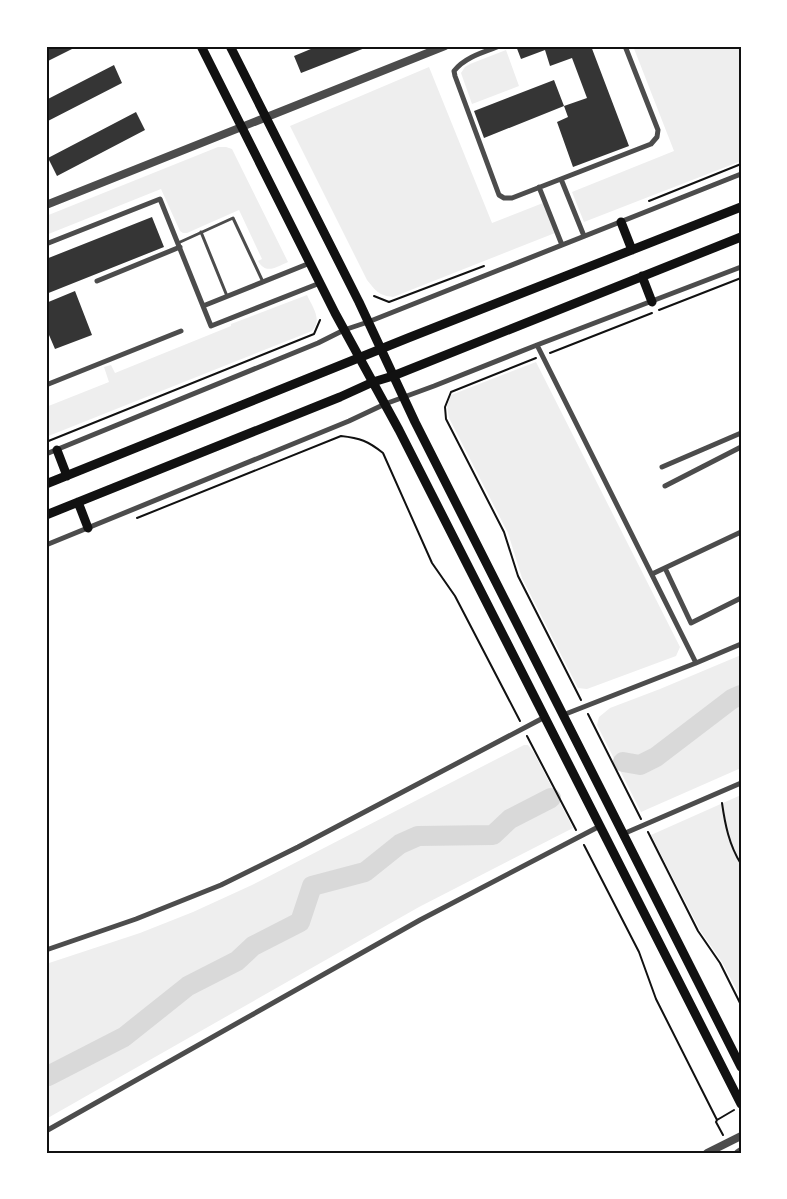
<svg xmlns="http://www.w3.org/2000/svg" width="787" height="1199" font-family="Helvetica,sans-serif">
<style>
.green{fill:#eee}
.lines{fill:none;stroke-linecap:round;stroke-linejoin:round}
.river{stroke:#d9d9d9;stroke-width:20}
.building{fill:#353535}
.path{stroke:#111;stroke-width:2}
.service{stroke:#4c4c4c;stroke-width:3}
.minor{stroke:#4c4c4c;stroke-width:5}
.tertiary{stroke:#4c4c4c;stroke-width:8}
.secondary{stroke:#111;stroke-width:9}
.primary{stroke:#111;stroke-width:9}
.neatline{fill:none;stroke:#111;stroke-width:2}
</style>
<rect width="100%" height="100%" fill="#fff"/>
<path class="green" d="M633,46H739L741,50V161L584,222L572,192L674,151Z
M506,50L519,86L472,104L461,73L465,67L470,64Z
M429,67L492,223L543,203L555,233L393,297C378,295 376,291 367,280L290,126Z
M218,147H226L232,149L288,262C276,267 266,275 258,261L262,259L239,210L187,233H183L180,231L161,189L46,235V216Z
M307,295C312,306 323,320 312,331L46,437V407L109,382L104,367L111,365L115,373L231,326V324Z
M536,362L680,647L676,656L587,689L578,688L522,578L508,533L449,418L447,406L451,395Z
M741,655V768L641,812L597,725L599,717L610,708L660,689Z
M524,745H528L534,753L573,828L419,907L46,1119V964L140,933L193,912L252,885Z
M741,795V998L722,962L700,930L651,835Z"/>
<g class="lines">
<path class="river" d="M623,762L640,765L656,757L732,699L741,695
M46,1075L48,1076L124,1037L188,986L237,961L253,946L300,922L312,886L365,872L400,844L418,836L493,835L510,819L551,798"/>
</g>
<path class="building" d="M46,46H78L46,62Z
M318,46H370L301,73L294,56Z
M516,46H591L629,146L573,167L557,122L568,117L564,106L587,98L572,58L550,66L545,50L521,59Z
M114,65L122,83L46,122V100Z
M554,80L564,106L484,138L474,111Z
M136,112L145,130L57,176L48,158Z
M152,217L164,247L46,294V259Z
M75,291L92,335L55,349L46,328V303Z"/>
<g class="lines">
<path class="path" d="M649,201L741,164
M374,296L389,302L484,266
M659,310L741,278
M550,353L652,313
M536,358L451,392L445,407L446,419L504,532L518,576L581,700
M46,442L314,334L320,320
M137,518L341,436C360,438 368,441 383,453L432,563L455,596L520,721
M588,714L641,819
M527,736L576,830
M722,803C725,824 729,845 741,864
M648,832L698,931L720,963L741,1005
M584,845L639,952L656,999L717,1120L716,1122L723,1135
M717,1120L734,1110"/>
<path class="service" d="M201,232L227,296
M178,243L233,218L263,282"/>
<path class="minor" d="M500,46C484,52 465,57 454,71L455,76L499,195L504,198H512L651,144L657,137L658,130L625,46
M561,179L584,236
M539,187L562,245
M46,244L160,199L211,326L320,283
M97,281L180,247
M203,306L310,263
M537,345L696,663
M46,385L181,331
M46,454L318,343L344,330L368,322L741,174
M662,467L741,433
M665,486L741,447
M46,545L349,421L385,404L434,386L537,345L741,267
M665,568L691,623L741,598
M652,574L741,532
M563,715L696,663L741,644
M623,834L741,783
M46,950L136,919L221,885L298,847L545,717
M46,1131L420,920L600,826"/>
<path class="tertiary" d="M46,205L445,46
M707,1153L741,1136
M738,1153L741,1151"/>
<path class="secondary" d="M201,46L335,313L399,430L741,1104
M230,46L359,302L415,422L741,1067"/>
<path class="primary" d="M621,222L632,250
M642,276L652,302
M57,450L67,476
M46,484L408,338L741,207
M78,502L88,528
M46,515L340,397L373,382L393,376L741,237"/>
</g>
<rect width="787" height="1199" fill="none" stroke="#ffffff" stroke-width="95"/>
<rect x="48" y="48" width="692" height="1104" class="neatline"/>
</svg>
